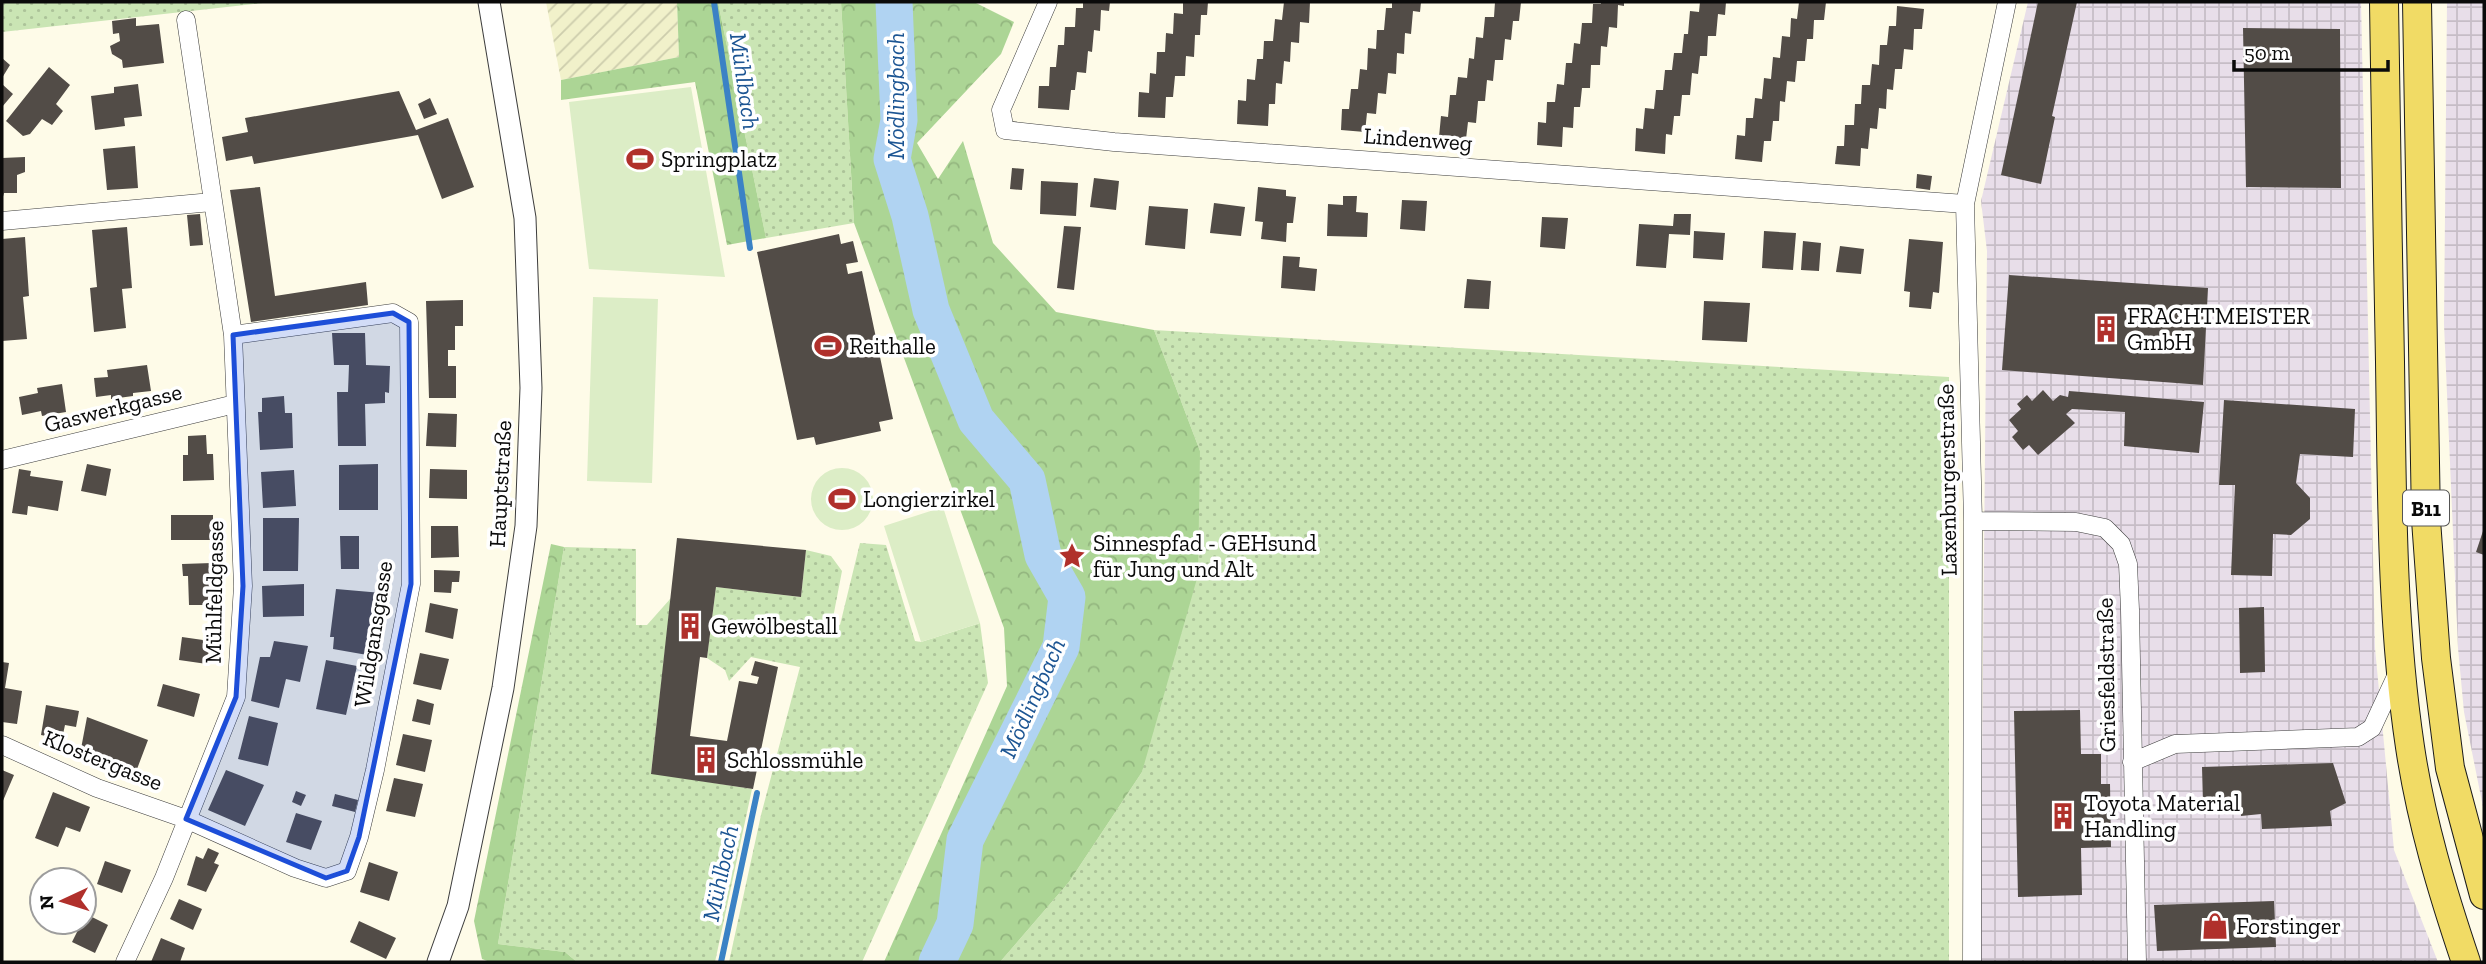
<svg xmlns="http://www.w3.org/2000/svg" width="2486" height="964" font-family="'Zilla Slab',serif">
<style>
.industrial{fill:url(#industrial-grid)}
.farmland{fill:url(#farmland-furrows)}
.grass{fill:url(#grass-dots)}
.forest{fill:url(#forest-crowns)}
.pitch{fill:#dcedc6}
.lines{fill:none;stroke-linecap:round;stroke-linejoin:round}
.stream{stroke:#3b82c5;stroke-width:6}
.river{stroke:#b0d3f2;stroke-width:37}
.building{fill:#524c47}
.minor-casing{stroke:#3d3d3d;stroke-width:19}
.tertiary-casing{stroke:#3d3d3d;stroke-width:23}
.primary-casing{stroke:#1b1b1b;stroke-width:30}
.minor{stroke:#fff;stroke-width:18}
.tertiary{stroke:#fff;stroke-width:21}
.primary{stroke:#f1db65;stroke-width:28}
.marked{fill:#1d4ed8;fill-opacity:0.2;stroke:#1d4ed8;stroke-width:5;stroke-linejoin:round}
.labels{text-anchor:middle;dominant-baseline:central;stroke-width:7;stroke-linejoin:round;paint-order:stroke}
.shield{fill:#fff;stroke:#545454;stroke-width:2}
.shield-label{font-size:21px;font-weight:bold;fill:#0a0a0a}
.street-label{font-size:23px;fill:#0a0a0a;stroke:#fff}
.poi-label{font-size:23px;fill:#0a0a0a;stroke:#fff;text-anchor:start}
.water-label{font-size:24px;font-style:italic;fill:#1c5593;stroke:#fff}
</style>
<defs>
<pattern id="industrial-grid" width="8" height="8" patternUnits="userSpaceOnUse" patternTransform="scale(1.75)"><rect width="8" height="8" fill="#e8dee9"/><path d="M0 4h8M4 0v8" fill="none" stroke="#c6bdc6"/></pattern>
<pattern id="farmland-furrows" width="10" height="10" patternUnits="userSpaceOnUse" patternTransform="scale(1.75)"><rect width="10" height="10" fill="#f1f1ca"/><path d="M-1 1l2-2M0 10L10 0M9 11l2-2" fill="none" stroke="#cdcdac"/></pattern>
<pattern id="grass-dots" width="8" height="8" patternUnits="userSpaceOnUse" patternTransform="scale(1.75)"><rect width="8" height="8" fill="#cae5b4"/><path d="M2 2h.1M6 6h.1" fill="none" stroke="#acc399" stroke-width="1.8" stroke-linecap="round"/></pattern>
<pattern id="forest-crowns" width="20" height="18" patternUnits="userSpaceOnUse" patternTransform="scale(1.75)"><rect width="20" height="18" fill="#acd595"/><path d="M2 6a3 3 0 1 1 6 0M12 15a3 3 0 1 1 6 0" fill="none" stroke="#93b67f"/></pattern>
</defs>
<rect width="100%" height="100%" fill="#fefbe8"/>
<path class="industrial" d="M2028,2H2361L2375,648L2394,850L2438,962H1980L1987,251L1981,201Z
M2447,2H2484V812L2464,712L2458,648L2444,324Z"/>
<path class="farmland" d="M546,2H677L679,57L561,80Z"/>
<path class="grass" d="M2,2H272L2,32Z
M718,2H841L854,223L766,238Z
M1154,330L1949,377V962H1000L1069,882L1142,772L1200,451Z
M860,543L886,545L915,641L921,642L980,623L988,683L862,962H729L761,815L800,667L751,657L729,681L725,670L707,658L716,587L801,597L806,550L831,556L842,571L832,623L840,625Z
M564,547L636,549V625H647L671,598L651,773L752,789L715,962H577L565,952L498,944Z"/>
<path class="forest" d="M677,2H718L766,238L727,245L695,82L561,100V80L679,57Z
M841,2H974L1014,22L1001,54L917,143L938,179L963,141L993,243L1056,312L1154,330L1200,451L1198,575L1142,772L1069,882L1000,962H884L1007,686L1004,628L854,223Z
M551,544L564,547L498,944L565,952L577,962H490L482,959L474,921Z"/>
<path class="pitch" d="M691,87L725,277L589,269L569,102Z
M593,297L658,299L652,483L587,481Z
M811 499a31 31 0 1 1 62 0a31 31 0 1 1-62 0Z
M943,507L980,623L921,642L884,526Z"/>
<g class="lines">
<path class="stream" d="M714,2L750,248
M721,962L757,793"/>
<path class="river" d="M894,2L899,120L892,159L910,216L931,310L976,420L1027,480L1043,555L1067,597L1061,647L965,840L955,924L937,962"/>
</g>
<path class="building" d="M1083,2H1110L1109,11L1101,10L1100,31L1094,30L1092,52L1088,51L1086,73L1077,72L1075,90H1071L1069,110L1038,108L1039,86H1049L1050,67H1056L1058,45H1064L1065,27H1075L1076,8H1083Z
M1183,2H1208L1207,15H1201L1200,35H1195L1194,57L1186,56L1185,76H1175L1173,97H1166L1165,118L1138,117L1139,92L1149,93L1150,73L1156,74L1157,52H1165L1166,33L1173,34L1174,13L1183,14Z
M1284,2H1310L1309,23L1300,22L1299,43L1291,42L1290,62L1284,61L1282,84L1276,83L1275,104H1269L1268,126L1237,124L1238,100L1246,101L1247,79L1255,80L1257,59H1263L1264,41H1273L1275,19L1282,20Z
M1392,2H1421L1420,12L1413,11L1411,34L1405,33L1404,54L1397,53L1396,74L1388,73L1386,94L1378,93L1376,114L1367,113L1365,132L1341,130L1342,109H1349L1351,89H1358L1360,69L1367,70L1368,48L1376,49L1377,30H1384L1386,8H1392Z
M1495,2H1521L1519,21H1513L1511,40L1505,39L1503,60H1495L1493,81L1487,80L1485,101H1478L1476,123L1468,122L1466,139L1439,137L1441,116L1448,117L1450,95H1456L1458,77L1467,78L1469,58L1474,59L1476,37L1483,38L1485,17H1494Z
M1601,2H1624V6L1618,5L1617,28L1609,27L1607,47L1601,46L1600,65H1591L1590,88H1582L1580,107H1574L1573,128L1563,127L1562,147L1537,145L1538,122L1546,123L1547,102H1555L1557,84L1564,85L1566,63H1572L1574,43L1580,44L1582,23H1592L1593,4H1601Z
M1700,2H1726L1725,15L1718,14L1716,36H1708L1707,56H1700L1698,74L1692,73L1690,95H1682L1680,116H1674L1672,135L1666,134L1665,154L1635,151L1636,128L1643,129L1645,108L1654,109L1656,90H1663L1665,70H1672L1674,53H1682L1684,34H1688L1690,11L1699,12Z
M1799,2H1826L1824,20H1814L1813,39H1807L1805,61H1797L1795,82L1787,81L1785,102L1780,101L1779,121H1773L1771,141H1764L1762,162L1735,159L1737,135L1745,136L1746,118H1753L1755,98L1762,99L1764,78L1771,79L1773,57L1780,58L1782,36L1790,37L1791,18L1797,19Z
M2038,2H2077L2052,116L2055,117L2041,184L2001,175Z
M1897,6L1924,9L1922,29H1914L1913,50L1904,49L1902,69H1895L1893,90L1887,89L1886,109L1879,108L1877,129L1870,128L1868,149L1861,148L1860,166L1835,164L1837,146H1844L1845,125H1854L1855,104H1861L1862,85H1870L1872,64L1879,65L1880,45H1887L1889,26H1896Z
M136,18V26L159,24L164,63L123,68L122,60L112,54L110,46L120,41L119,33L113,34L112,21Z
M2243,28L2340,29L2341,188L2246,187Z
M2,58L10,65L2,78Z
M49,67L70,85L56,104L63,111L52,125L42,119L30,134L23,136L6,121Z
M2,84L13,94L2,107Z
M138,84L142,116L124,118L125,126L95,130L91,96L114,93V87Z
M399,91L416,130L448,118L474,187L442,199L418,135L254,164L252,156L226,161L222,137L248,132L245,118Z
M430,98L437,114L424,119L418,104Z
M135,146L138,188L107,190L103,149Z
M25,157V172L17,175V193H4L2,200V158Z
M1012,168L1024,169L1022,190L1010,189Z
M1917,174L1932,176L1930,190L1916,188Z
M1094,178L1119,181L1116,210L1090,207Z
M1041,181L1078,183L1076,216L1040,214Z
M260,187L275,296L366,282L368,305L251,322L230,190Z
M1258,187L1286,190V196L1296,197L1293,223H1287L1286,242L1261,239L1263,222L1255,221Z
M1343,196H1357L1356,212L1368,213L1367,237L1327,236L1328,204L1343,205Z
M1402,200L1427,201L1425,231L1400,229Z
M1214,203L1245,207L1241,236L1210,233Z
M1149,206L1188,209L1185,249L1145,245Z
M200,214L203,245L190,246L187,215Z
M1674,214H1691L1690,235L1669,234L1666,268L1636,266L1639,224L1673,226Z
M1542,217L1568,218L1565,249L1540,247Z
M1064,226L1081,227L1074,290L1057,288Z
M127,227L132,288L122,289L126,328L94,332L90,288L97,287L92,230Z
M1694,231L1725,233L1723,260L1693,258Z
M1764,231L1796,233L1793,270L1762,268Z
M839,234L841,244L853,241L858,262L846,264L848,274L862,271L893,419L879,422L881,431L816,445L814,437L797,440L757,252Z
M25,237L29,296L23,297L27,339L2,341V239Z
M1909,239L1943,242L1939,293L1933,292L1931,309L1909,307L1910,292L1904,291Z
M1803,241L1821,243L1819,271L1801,270Z
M1840,246L1864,249L1861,274L1836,272Z
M1283,256L1300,257L1299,267L1317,269L1315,291L1281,288Z
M2009,275L2208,288L2203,385L2002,370Z
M1467,279L1491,281L1489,309L1464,308Z
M463,300V326H455V350H448V366H456V398H429L426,301Z
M1704,301L1750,303L1747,342L1702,340Z
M332,333H365L366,365L390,366L389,393L385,392V403L365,404L366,446H338L337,392H348L349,365H334Z
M147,365L151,391L133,393V396L111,399V395L96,397L94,378L108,377L107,370Z
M62,384L66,412L42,416L41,411L22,415L19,397L38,393L37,388Z
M2043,390L2053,401L2060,395L2068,397L2069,391L2204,402L2199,453L2124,446L2125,412L2072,409L2066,414L2075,423L2038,455L2029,445L2023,450L2012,437L2018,431L2009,420L2021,409L2017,404L2027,395L2032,401Z
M284,396L285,413H292L293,448L260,450L258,412H262V398Z
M2224,400L2355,409L2353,457L2300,454L2296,483L2310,498V519L2291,535L2273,534L2272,576L2231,575L2235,485H2219Z
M428,413L457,414L456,447L426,446Z
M206,435L207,454H213L214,480L183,481V455H188V436Z
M87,464L111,469L106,496L81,491Z
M378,464V510H339V465Z
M19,469L31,471L30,476L63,481L58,511L28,506L27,515L12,513Z
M430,469L467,470V499L429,498Z
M294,470L296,506L263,508L261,472Z
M171,515H213V540H171Z
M263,518H299L298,571H263Z
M431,526H458L459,557L431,558Z
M2484,528V555L2476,552Z
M340,536H359V569H341Z
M677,538L806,550L801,597L716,587L707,658L700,657L690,736L727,741L739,681L757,684L759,677L751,675L755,661L778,667L753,789L651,774Z
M212,563L214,605H189L188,576H183L182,564Z
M434,570L460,571L459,582H452L451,593L434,592Z
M304,584V616L263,617L262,586Z
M336,589L382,593L373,656L333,649L334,637H330Z
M430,603L458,609L453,639L425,632Z
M2264,607L2265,672L2240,673L2239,608Z
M182,637L210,641L207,664L179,660Z
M274,641L308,646L300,682L286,679L279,708L251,701L260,657H270Z
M420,653L449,659L441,690L413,684Z
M326,660L357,666L346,715L316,709Z
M2,662L9,663L5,688L22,691L17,724L2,722Z
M163,684L200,694L194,717L157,706Z
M417,699L434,704L430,725L412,721Z
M46,705L79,711L76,727L65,725L62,739L41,735Z
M2080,710L2081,754H2101V784H2110L2111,847L2081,848L2082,895L2018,897L2014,711Z
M249,716L278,723L268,766L238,759Z
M87,717L148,740L134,777L80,754Z
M403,734L432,740L425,772L396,765Z
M2333,763L2346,803L2330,811L2332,826L2262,829L2261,814L2241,816L2240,802L2203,803L2202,767Z
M2,770L14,775L2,803Z
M226,770L264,785L245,826L208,810Z
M394,778L423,784L415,817L386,811Z
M296,791L306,795L301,806L292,802Z
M53,792L90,807L80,832L66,827L58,847L35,838Z
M335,794L358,800L355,812L332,806Z
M296,813L322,821L311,850L286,842Z
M208,848L219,853L214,863L219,865L206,892L187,885L196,856L203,859Z
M105,861L131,870L122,893L97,884Z
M369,862L398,872L389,901L360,892Z
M179,899L202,909L193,930L170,919Z
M2274,901L2276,947L2157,951L2154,905Z
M86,914L108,925L95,953L72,942L82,922H84Z
M359,921L396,938L386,959L350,942Z
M161,938L185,948L180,962H151Z"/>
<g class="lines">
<defs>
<path id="minor" d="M1048,2L1001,110L1005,130L1114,142L1965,204
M2,221L212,202
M2,460L235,404
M1973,521L2076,522L2105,528L2121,544L2128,564L2130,610L2137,962
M2,745L97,788L186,819L295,868L326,878L347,871L359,837L375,770L411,584L409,322L393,313L233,335
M2132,762L2175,744L2358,737L2372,728L2399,670
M125,962L164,878L236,697L243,586L233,335L186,20
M1972,962L1973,521L1965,204L2007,2"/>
<path id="tertiary" d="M438,962L458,906L503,688L526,526L531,388L525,218L489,2"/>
<path id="primary" d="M2384,2C2385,122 2388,242 2390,362C2392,490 2391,620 2410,747C2421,821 2442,891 2466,962
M2417,2L2426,520L2436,658L2450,768L2484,895"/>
</defs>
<use href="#minor" class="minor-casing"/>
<use href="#tertiary" class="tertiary-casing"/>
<use href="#primary" class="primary-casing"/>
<use href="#minor" class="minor"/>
<use href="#tertiary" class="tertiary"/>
<use href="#primary" class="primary"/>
</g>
<path class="marked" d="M393,313L409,322L411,584L359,837L347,871L326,878L186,819L236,697L243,586L233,335Z"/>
<defs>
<symbol id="stadium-bare" viewBox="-9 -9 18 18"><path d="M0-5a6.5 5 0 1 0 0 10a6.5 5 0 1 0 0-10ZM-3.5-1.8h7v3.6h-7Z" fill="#b0302b" stroke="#fff" stroke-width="2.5" paint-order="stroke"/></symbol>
<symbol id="building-bare" viewBox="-9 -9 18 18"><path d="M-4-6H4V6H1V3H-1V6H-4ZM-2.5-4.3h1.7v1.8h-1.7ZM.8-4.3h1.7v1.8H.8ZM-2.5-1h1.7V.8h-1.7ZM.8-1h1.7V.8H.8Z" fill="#b0302b" stroke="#fff" stroke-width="2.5" paint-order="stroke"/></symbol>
<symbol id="sight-bare" viewBox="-9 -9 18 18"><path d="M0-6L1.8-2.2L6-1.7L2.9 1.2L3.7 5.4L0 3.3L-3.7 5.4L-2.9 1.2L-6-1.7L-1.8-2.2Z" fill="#b0302b" stroke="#fff" stroke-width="2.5" paint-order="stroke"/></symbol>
<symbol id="shop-bare" viewBox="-9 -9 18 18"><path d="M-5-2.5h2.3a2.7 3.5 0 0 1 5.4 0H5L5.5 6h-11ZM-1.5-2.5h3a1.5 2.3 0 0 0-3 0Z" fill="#b0302b" stroke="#fff" stroke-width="2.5" paint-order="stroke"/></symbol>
</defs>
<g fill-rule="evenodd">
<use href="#stadium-bare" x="621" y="140" width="38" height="38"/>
<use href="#building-bare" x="2087" y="310" width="38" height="38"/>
<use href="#stadium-bare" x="809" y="327" width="38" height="38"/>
<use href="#stadium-bare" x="823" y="480" width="38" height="38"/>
<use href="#sight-bare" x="1053" y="537" width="38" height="38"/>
<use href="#building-bare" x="671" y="607" width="38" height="38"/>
<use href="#building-bare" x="687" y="741" width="38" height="38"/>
<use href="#building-bare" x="2044" y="797" width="38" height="38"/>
<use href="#shop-bare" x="2196" y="907" width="38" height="38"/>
</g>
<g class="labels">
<rect class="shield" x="2403" y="490.5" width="46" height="35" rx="5"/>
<g class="shield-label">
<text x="2426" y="508">B11</text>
</g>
<g class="street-label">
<text transform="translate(1418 139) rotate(4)">Lindenweg</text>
<text transform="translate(113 408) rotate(-14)">Gaswerkgasse</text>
<text transform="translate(1947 480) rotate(-91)">Laxenburgerstraße</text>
<text transform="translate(500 484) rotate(-87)">Hauptstraße</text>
<text transform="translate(214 592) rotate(-89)">Mühlfeldgasse</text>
<text transform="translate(373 634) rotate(-81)">Wildgansgasse</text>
<text transform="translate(2106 675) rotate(-91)">Griesfeldstraße</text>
<text transform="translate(103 760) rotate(22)">Klostergasse</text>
</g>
<g class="poi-label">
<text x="661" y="159">Springplatz</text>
<text x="2127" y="316">FRACHTMEISTER<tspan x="2127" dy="26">GmbH</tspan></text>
<text x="849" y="346">Reithalle</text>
<text x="863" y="499">Longierzirkel</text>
<text x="1093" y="543">Sinnespfad - GEHsund<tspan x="1093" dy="26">für Jung und Alt</tspan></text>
<text x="711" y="626">Gewölbestall</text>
<text x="727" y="760">Schlossmühle</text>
<text x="2084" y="803">Toyota Material<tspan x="2084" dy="26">Handling</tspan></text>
<text x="2236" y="926">Forstinger</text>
</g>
<g class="water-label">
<text transform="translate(745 81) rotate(82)">Mühlbach</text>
<text transform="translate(895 96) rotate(-90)">Mödlingbach</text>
<text transform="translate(1032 698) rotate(-66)">Mödlingbach</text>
<text transform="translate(720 873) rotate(-78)">Mühlbach</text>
</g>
</g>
<rect width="2486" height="964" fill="none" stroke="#0a0a0a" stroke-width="7"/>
<g transform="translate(63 901) rotate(266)"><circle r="33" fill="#ffffff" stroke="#9d9d9d" stroke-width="2"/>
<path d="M0-5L12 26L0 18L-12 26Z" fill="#b0302b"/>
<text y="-10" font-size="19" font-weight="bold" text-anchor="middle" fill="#0a0a0a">N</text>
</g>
<path d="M2234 60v10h154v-10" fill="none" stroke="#0a0a0a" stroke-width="3.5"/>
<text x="2244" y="60" font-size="21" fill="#0a0a0a" stroke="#ffffff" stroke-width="5" paint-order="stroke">50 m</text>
</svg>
